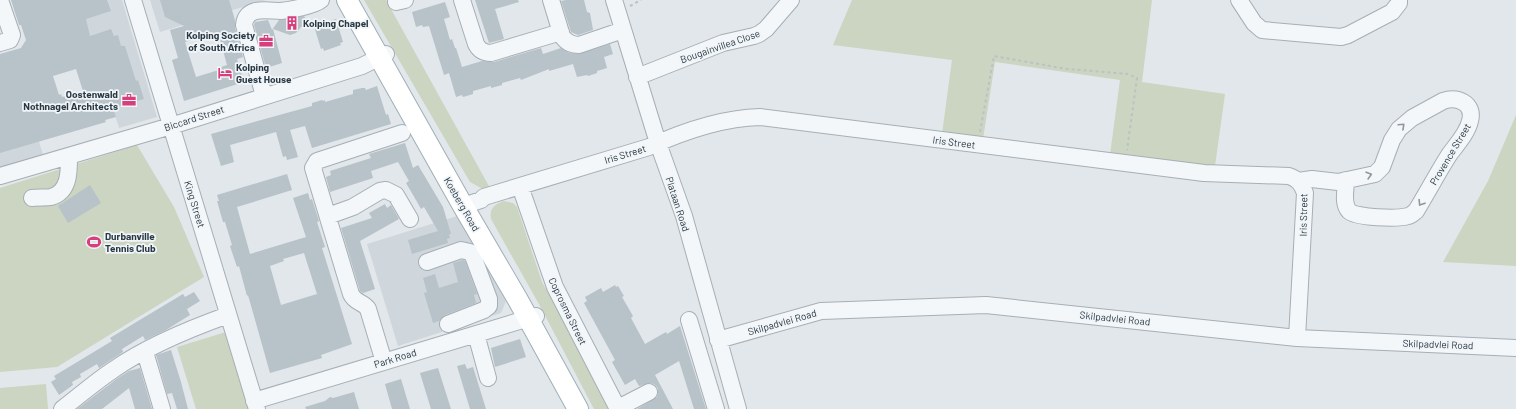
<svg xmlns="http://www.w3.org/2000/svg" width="1516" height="409" font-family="Barlow,sans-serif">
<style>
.built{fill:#cfd7dd}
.green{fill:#cbd5c1}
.building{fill:#b8c2c9;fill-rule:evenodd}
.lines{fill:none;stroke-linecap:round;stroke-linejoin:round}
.minor-casing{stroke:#a6afb6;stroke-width:18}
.major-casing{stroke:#9fafb7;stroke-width:22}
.path{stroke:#bbc2c6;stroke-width:2;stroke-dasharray:3 3;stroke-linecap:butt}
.minor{stroke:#f4f7f9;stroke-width:16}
.major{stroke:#fff;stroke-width:20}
.oneway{stroke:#8e989e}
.labels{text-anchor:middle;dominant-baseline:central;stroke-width:3.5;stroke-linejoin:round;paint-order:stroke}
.poi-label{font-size:10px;font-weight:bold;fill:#283944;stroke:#f1f5f8;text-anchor:start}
.street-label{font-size:10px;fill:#283944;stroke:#f1f5f8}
</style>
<rect width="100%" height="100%" fill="#e1e7eb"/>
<path class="built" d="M38,0H122L157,117L119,128L96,52Z
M150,0H266L160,32Z
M19,75L43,155L0,169V81Z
M457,216L506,301L501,313L398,346L367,244Z"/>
<path class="green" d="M364,0H386L490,188L482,190L481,188L470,182Z
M852,0H1152L1142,82L1225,94L1215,166L1110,155L1120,80L995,62L983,139L942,134L952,60L833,45Z
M1516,115V266L1443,262L1488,181Z
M137,145L174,207L204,277L57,367L0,372V188Z
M504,201L513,203L517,207L542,282L601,387L615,409H594L540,306L491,219C489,208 495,204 504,201Z
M226,332L250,409H196L177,347Z
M46,384L48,409H0V388Z"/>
<path class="building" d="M11,0H107L111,11L86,19L90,36L111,29L114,36L118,35L121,46H125L136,81L138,80L144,99L113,108L116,117L105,120L106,122L0,153V54L21,48L26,40L21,25H19ZM76,69L83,91L62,97L61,94L59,95L53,76Z
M160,0H229L235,20V28L243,57L237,59L244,82L184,101L172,60L178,58L170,30L184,26L165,17ZM218,32L227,65L221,67L222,69L196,77L185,42Z
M475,0H518L519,2L495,9L504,39L489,43Z
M566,0H584L587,12L590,13L593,30L578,35L571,32L561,1Z
M445,2L450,17L444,19L450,40L452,39L455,48H456L462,67L482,61L494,62L541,48L543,54L561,48L569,53L578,54L610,44L613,54L604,57L607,68L597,71V73L588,76L587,75L577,77L573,64L549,71V69L521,80L520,78L502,83V85L491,88V86L473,91V94L463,97L462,95L456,97L449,73L444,75L429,26L423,27L422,25L416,27L412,12Z
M304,16L311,28L301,27L296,33L290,35L273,29L282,63L266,68L254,25L255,22L268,20L272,30L279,20Z
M336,19L343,42L340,43L341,45L324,51L323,48L321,49L314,26Z
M377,86L386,115L388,114L391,124L312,148L305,126L290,130L298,157L287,160L286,156L283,157L276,132L230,145L234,162L221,166L211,134L312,106V103L322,100L323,101L325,100V102L353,94V90L362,88H365L366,90Z
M405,143L413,168L418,165L443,207L451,234H449L450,238L447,239L448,243L412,254L408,240L438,231L424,207L421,209L416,200L406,183L409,181L398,162L371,171L373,178L330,192L326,177L331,175L330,171L371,158L369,154Z
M287,174L292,190L237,207L250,254L306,237L293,198L308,193L310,200L312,199L319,221L317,222L325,247L322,248L352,344L321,355L322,358L270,373L248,295L247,296L239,266L237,267L230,246L232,245L225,222H223L217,201H219L217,195ZM304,253L317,294L281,305L270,266L284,261L283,259Z
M90,185L101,203L68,223L58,206Z
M385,204L387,208L391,205L399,219L360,241L375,289L363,293L360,291L341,228L372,218L369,213Z
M463,260L465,261L477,294L474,295L476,303L445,315L439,321L433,323L424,293L427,292L423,278L435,274L439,288L458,282L453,263Z
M615,285L616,287L618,286L624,296L622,297L633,316L631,318L645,344L666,332L667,334L680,326L706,409H694L679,361L655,375L673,409H637L657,397L658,393V388L654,384L650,383L639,386L635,379L625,385L612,362L615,360L584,303L587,301L585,297L601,288L603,292Z
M194,292L200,301L187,309L190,315L166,330L145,340L143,336L122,349L123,352L99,368L97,364L80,374L81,377L72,382L73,385L59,395L51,382L56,379L54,376L112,341L110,338L138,321L183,294L185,297Z
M520,339L526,357L495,367L491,348Z
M171,350L181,382L188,409H177L172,393L167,394L156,355Z
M465,364L467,369L473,367L486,409H470L457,366Z
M140,368L152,409H135L129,388L102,409H77L118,378L129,371Z
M438,368L451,409H431L420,373Z
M401,379L410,409H392L385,384Z
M354,392L359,409H306L305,407L325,401L330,397L333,398Z"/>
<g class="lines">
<defs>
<path id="minor" d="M133,0L257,409
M462,0L476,44C479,50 484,53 491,53L561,32
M551,0L562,36C566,42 572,45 579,45L623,30
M614,0L658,143L684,216L738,409
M1239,0L1254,23L1262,30L1341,37L1348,35L1392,12L1399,3V0
M396,2L405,0
M0,43L10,40L12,35L0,0
M637,77L723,43L754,36L759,34L766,29L791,0
M264,96L244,25C246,5 268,11 281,11C289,10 314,6 321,0
M0,176L171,126L362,66L386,54
M1298,181L1312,179L1338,182L1375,174L1382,167L1392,140L1399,129L1412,118L1443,101C1457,96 1475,103 1470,121C1467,134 1456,145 1449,155C1437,174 1427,193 1416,211C1413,213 1411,216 1408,216C1398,219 1356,218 1349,211C1342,203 1346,190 1346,180
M520,186L555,287L618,409
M32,198C38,197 46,198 51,197C70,192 69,170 69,156
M463,206L481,200L484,197L649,147C684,131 722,118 760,117L1204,173L1289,176C1298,179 1302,184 1305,193L1297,338
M328,216L353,207L380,191L386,190L396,195L410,219
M427,262L461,250L470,252L473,256L489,299V306L484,310L448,324
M689,320L716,409
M476,334L488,378
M718,340L821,311L986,305L1297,338L1516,348
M145,352L162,409
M384,362L368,309C364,302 355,303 351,294L313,168L317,161L402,133
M254,401L536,316
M618,408L649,392
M62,409C79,396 95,382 113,370C147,346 189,329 228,315"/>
<path id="major" d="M347,0L463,206L518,300L578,409"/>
</defs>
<use href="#minor" class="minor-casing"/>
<use href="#major" class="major-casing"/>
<path class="path" d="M630,6L641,0
M980,132L994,56L1067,69L1128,74L1137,78L1127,150"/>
<use href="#minor" class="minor"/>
<use href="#major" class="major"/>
</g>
<defs><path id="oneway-chevron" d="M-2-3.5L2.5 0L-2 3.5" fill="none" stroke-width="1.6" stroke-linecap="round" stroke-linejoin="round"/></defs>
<g class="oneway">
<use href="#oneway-chevron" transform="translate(1402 126) rotate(-43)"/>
<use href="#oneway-chevron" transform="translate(1369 175) rotate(-16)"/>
<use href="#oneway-chevron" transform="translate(1421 203) rotate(122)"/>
</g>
<defs>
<symbol id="building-bare" viewBox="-9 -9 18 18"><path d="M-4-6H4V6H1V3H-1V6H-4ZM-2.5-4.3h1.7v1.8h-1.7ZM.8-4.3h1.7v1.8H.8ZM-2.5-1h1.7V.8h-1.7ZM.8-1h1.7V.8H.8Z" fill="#d83e7c" stroke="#f1f5f8" stroke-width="2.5" paint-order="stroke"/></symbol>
<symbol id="office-bare" viewBox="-9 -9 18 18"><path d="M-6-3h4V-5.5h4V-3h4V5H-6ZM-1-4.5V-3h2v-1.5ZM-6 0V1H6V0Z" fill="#d83e7c" stroke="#f1f5f8" stroke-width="2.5" paint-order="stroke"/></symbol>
<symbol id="hotel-bare" viewBox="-9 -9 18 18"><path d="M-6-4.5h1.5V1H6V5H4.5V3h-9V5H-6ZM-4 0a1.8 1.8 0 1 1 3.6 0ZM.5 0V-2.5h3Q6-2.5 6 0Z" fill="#d83e7c" stroke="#f1f5f8" stroke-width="2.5" paint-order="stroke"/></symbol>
<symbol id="stadium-bare" viewBox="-9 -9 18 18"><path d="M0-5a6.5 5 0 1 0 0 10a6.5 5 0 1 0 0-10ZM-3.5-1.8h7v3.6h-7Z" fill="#d83e7c" stroke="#f1f5f8" stroke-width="2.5" paint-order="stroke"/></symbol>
</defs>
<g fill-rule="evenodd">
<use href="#building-bare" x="282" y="13" width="20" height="20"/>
<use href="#office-bare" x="256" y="31" width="20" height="20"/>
<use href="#hotel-bare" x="215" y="63" width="20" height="20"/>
<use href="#office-bare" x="119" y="90" width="20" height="20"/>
<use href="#stadium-bare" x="84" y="232" width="20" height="20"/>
</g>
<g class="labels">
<g class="poi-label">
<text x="303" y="23">Kolping Chapel</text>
<text x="255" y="35" text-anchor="end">Kolping Society<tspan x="255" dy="12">of South Africa</tspan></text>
<text x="236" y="67">Kolping<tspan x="236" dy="12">Guest House</tspan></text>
<text x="118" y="94" text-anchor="end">Oostenwald<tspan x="118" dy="12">Nothnagel Architects</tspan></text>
<text x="105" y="236">Durbanville<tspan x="105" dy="12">Tennis Club</tspan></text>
</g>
<g class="street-label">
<text transform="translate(720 46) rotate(-19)">Bougainvillea Close</text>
<text transform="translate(194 118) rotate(-18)">Biccard Street</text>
<text transform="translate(954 142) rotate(7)">Iris Street</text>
<text transform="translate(625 154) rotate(-17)">Iris Street</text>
<text transform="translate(1450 154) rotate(-59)">Provence Street</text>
<text transform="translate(195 204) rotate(73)">King Street</text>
<text transform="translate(462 204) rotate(60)">Koeberg Road</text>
<text transform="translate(678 204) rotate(72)">Plataan Road</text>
<text transform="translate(1303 215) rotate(-89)">Iris Street</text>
<text transform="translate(568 311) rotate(64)">Coprosma Street</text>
<text transform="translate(1115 318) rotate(6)">Skilpadvlei Road</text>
<text transform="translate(782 322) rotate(-16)">Skilpadvlei Road</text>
<text transform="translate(1438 344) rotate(2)">Skilpadvlei Road</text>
<text transform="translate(395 358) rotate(-17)">Park Road</text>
</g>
</g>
</svg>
